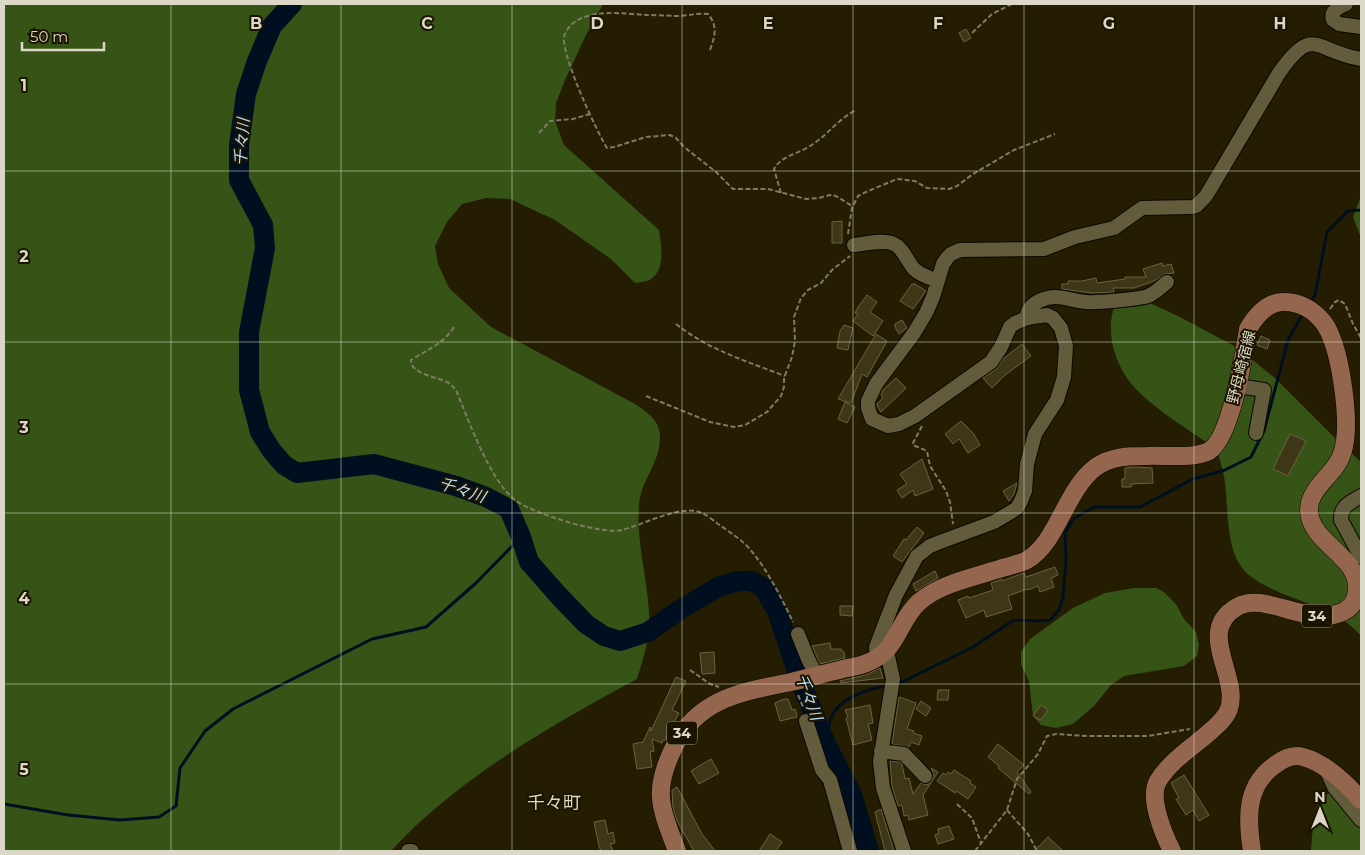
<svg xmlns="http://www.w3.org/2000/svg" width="1365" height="855" font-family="Montserrat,'Noto Sans JP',sans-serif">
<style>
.forest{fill:#355415}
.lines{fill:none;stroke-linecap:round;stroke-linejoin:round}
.stream{stroke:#000f20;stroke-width:3}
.river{stroke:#000f20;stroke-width:20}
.building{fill:#3d3617;stroke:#696243}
.minor-casing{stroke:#0d0700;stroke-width:16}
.major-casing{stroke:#0d0700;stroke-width:19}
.path{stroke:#807a64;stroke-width:2;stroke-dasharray:5 2.5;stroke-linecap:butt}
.minor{stroke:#625b3c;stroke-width:14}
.major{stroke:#94664e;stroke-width:18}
.grid{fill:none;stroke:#dcd8c7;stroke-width:1;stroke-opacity:0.55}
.labels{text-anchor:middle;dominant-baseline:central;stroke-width:4;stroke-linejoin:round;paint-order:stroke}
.shield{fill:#1b1400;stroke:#a29d8b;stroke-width:1}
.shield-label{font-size:14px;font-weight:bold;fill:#dcd8c7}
.street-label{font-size:15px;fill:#dcd8c7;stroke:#1b1400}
.water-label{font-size:16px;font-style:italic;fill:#b6dffd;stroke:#1b1400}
.quarter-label{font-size:18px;fill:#dcd8c7;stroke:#1b1400}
.grid-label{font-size:16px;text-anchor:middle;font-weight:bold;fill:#dcd8c7;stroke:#1b1400;stroke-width:4;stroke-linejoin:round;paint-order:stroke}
</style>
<rect width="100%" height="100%" fill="#241d01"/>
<path class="forest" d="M4,4H603L586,35L565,80L556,103L555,121L564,145L659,230C661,245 666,269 651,279C647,282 640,282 635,283L611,259L555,220L510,199L486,198L462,204L447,222L435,246L438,264L449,288L491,327L637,405C649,414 660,421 660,437C660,464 641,479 639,505C636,541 647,576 649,612C651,635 644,657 637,679C551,725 457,779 391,851H4Z
M1361,196V238L1353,217Z
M1137,297L1178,316L1238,348L1276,379L1331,434L1361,462V636C1334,603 1283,602 1249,575C1221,552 1231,499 1222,467C1220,463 1220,456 1217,453C1213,445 1195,435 1187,429C1169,417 1149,403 1134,387C1114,365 1104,329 1116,302Z
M1134,588H1156L1164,592L1176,604L1184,619L1196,632L1199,645L1197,656L1184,666L1124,676L1111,685L1094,706L1073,724L1056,728L1041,725L1033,716L1029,681L1021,665V652L1030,639L1073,608L1105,593Z
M1340,789H1361V851H1311C1312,838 1313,814 1319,802C1323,795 1332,792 1340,789Z"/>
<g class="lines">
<path class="stream" d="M1310,303L1315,295L1327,232L1348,211L1361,210
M896,685L973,647L1014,620L1040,621L1050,620L1059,610L1063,597L1066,559L1065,533L1073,519L1094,507H1140L1193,479L1225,470L1251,457L1264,431L1288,340L1304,312
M825,742C828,733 829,720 834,712C844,697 870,688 887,686
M4,804L68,815L120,820L159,817L176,806L180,768L205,731L233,709L372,639L426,627L476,583L521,537"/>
<path class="river" d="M292,4L272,26L257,61L246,94L239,145V180L263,225L265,248L249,332V390L260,432L272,451L284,465L297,473L374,464L456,486L486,497L509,509L521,537L529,562L559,596L586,624L604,636L620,641L648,632L681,609L720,586L739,581H751L763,587L777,611L799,677L825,742L852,795L869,851"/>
</g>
<path class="building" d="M966,29L971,38L964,42L959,33Z
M842,221V243H832V222Z
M1162,263L1163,266L1171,264L1174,273L1165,274L1154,281L1134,288H1113L1114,292L1092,293L1062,289V284H1068V281H1082L1096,278L1097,283L1125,279V277H1146L1143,269Z
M912,284H915L926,291L913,309L900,301Z
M867,295L877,302L870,312L883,321L873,336L853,321L858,314L855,313L858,307Z
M902,320L907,328L899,334L895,327V324Z
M844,325L853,328L848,350L837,348L840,331Z
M876,334L887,341L867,377L862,374L851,403L838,399Z
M1261,336L1270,340L1267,349L1257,345Z
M1022,344L1031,356L1005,375L992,388L983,378L996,369L1003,359Z
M896,378L906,388L881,412L877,406V404L883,398L881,395L883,390Z
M845,402L855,407L847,423L838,419Z
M961,421L973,433L980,445L968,453L959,439L953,444L945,434Z
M1290,434L1306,441L1288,476L1273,469Z
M922,459L933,489L915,496L913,490L902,498L897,490L907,484L900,474Z
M1134,467L1152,468L1153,483L1131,484V487H1122V479H1125V468Z
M1017,483L1014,494L1009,501L1003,491Z
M917,527L924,533L902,562L893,556L904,539L906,540Z
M1055,567L1058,575L1051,578L1054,587L1040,592L1038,586L1028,590L1027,589L1008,596L1012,609L986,617L984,610L966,618L958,600L968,596L969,598L993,590L991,583L997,581L1002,579V581L1024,573L1026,577Z
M935,571L938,578L916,591L913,584Z
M840,606H853L852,616L840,615Z
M830,643L831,649H841L842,651L844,652L845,658L820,664L812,646Z
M714,652L715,673L702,674L700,653Z
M880,668L883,678L841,683L840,681L866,675Z
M676,677L686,681L672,710L679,713L665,740H663L662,743L652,739L654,751L650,752L652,767L637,769L633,744L643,742L650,727L651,731Z
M938,690H949L948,700H937Z
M899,697L916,703L907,729L914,731L913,733L922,736L919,745L911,742L909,747L892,744Z
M784,699H788L792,710L795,709L797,717L780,721L775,703Z
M921,701L931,708L926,716L916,709Z
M870,705L873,723L868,724L872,740L853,745L846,718L848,717L845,710Z
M1041,705L1048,710L1041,720L1033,716Z
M998,744L1024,765L1017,772L1031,792L1029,794L998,768L999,766L988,757Z
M711,759L719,773L699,784L691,771Z
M890,761L900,762L902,764L905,779L909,778L913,794L921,783L927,785L931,782L934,774L931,768L938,772L923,795L928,815L909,820L908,815L904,816L902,805L898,806L892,786Z
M954,770L971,781L970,783L976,787L968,799L956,791L955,793L937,781L943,773L946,775L948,772L951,774Z
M1184,775L1209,815L1199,821L1193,810L1186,815L1176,799L1179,798L1171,783Z
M677,787L702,834L715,851H694L677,821L673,808L672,790Z
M881,809L892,844L894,851H885L875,812Z
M605,820L608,834L613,832L615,843L610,844L613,851H601L599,846L594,822Z
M949,826L954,839L938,844L935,835L939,833L938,829Z
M770,834L782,842L776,851H759Z
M1048,837L1063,851H1034Z"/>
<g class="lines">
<defs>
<path id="minor" d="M1346,4C1338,8 1330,11 1333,20L1339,24L1361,27
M854,245C865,244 883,239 894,244C903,248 907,261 914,269C920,275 930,278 938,281
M1027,318C1027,310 1031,305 1039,301C1057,292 1069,301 1087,302C1096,303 1140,299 1148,296C1155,293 1161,287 1167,282
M1238,386L1264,390L1256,433
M1361,496C1351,502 1340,506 1341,520L1361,557
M798,634L808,659L817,676
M887,652L893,679L880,761L883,788L904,851
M877,658L876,647L896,595L917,556L930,546L940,542L994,522L1011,512L1017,508L1021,501L1025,491L1027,464L1035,434L1057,400L1064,377L1066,346L1061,328L1053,318L1047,315L1027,318L1015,323L1010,327L1001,347L991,362L915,416L899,424L888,426L872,419L868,408V401L876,384L914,333L926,313L933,297L943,264L947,258L951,254L960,250L1044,249L1075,237L1114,228L1142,208L1192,207L1196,206L1206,196L1279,73C1314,23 1315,52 1361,59
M806,721L822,770L830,780L850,851
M881,751L904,754L925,776
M1326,769L1334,787L1361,820
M408,851H412"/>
<path id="major" d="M677,851C660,806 652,791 675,745C700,697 743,692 791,682C808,678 826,673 843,669C852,667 861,666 869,662C898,650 898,621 919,602C941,583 975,577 1002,568C1010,566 1019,564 1027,560C1058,542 1065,490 1096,467C1112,456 1129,456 1147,456C1165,455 1194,459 1209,451C1231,438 1244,355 1248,329C1255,317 1266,303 1282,302C1300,301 1316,311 1326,326C1341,352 1352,426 1342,454C1336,474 1309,487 1309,510C1310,546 1365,556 1356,596C1354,605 1348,610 1340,613C1305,626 1264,591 1237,607C1195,631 1240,676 1229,709C1225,720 1214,728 1205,736C1189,749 1169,763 1158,781C1148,798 1164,835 1172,851
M1252,851C1247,819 1245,786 1275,765C1283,759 1293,754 1303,757C1326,763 1346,783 1361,800"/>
</defs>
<use href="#minor" class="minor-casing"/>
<use href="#major" class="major-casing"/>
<path class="path" d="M972,33L992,14L1012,4
M710,50C715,36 718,26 708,14C699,13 691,15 681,16C670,16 658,15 647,15C624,14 591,8 572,24C569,27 565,32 564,37C562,57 596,130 607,148L614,147L646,137L670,135L676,138L684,147L716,172L733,189H768L806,199L819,198L830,195L836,196L852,206
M539,133L550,121L573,119L590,114
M781,193L774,169C781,156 798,154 810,146C827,136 838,119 856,110
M848,234L852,208L858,196L866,192L897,179L915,181L927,188L949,189L957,186L973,174L1014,150L1055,134
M1330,309L1335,302L1339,300L1345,304L1353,324L1361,338
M676,324C709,350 746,361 785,376
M454,327C443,344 427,350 411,360C410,374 437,377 447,382C451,384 453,387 456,390C469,421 489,479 515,500C531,513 602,535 622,530C642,525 680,505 699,512C706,514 713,520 718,524C731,533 744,541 753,553C768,571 783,601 793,622
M646,396L710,422L734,427L745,425L767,412L781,396L784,387V378L792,357L795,341L794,317L801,298L808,290L821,283L832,270L850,256
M922,426L913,443V445L927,451L930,466L946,491L950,502L953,524
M690,670L710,684L719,687
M798,695L804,709
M957,804L972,818L981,843
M1007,810L1028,834L1037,851
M975,851L1007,810L1017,779L1038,754L1047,736L1056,734L1087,736H1148L1190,729"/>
<use href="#minor" class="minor"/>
<use href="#major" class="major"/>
</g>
<path class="grid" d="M171,4V851M341,4V851M512,4V851M682,4V851M853,4V851M1024,4V851M1194,4V851M4,171H1361M4,342H1361M4,513H1361M4,684H1361"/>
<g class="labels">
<g class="shield">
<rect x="1302" y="604.5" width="30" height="23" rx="4"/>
<rect x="667" y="721.5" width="30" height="23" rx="4"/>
</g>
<g class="shield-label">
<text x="1317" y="616">34</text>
<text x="682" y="733">34</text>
</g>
<g class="street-label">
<text transform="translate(1241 367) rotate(-76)">野母崎宿線</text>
</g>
<g class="water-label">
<text transform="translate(242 142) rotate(-86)">千々川</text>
<text transform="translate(462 490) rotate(18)">千々川</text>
<text transform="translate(809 697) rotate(70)">千々川</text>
</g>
<g class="quarter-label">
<text x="554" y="803">千々町</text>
</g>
</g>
<g class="grid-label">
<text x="256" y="29">B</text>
<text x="427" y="29">C</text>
<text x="597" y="29">D</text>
<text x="768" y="29">E</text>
<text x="938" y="29">F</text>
<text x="1109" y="29">G</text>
<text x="1280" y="29">H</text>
<text x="24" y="91">1</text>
<text x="24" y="262">2</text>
<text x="24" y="433">3</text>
<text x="24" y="604">4</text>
<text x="24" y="775">5</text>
</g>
<rect width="1365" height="855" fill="none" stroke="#dcd8c7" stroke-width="10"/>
<g transform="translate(1320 810)" stroke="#1b1400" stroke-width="4" paint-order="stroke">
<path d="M0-4L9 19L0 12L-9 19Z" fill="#dcd8c7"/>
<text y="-8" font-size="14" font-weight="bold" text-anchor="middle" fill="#dcd8c7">N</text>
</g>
<path d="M22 42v8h82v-8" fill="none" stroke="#dcd8c7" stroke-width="2.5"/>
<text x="30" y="42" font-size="15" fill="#dcd8c7" stroke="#1b1400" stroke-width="4" paint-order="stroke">50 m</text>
</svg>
